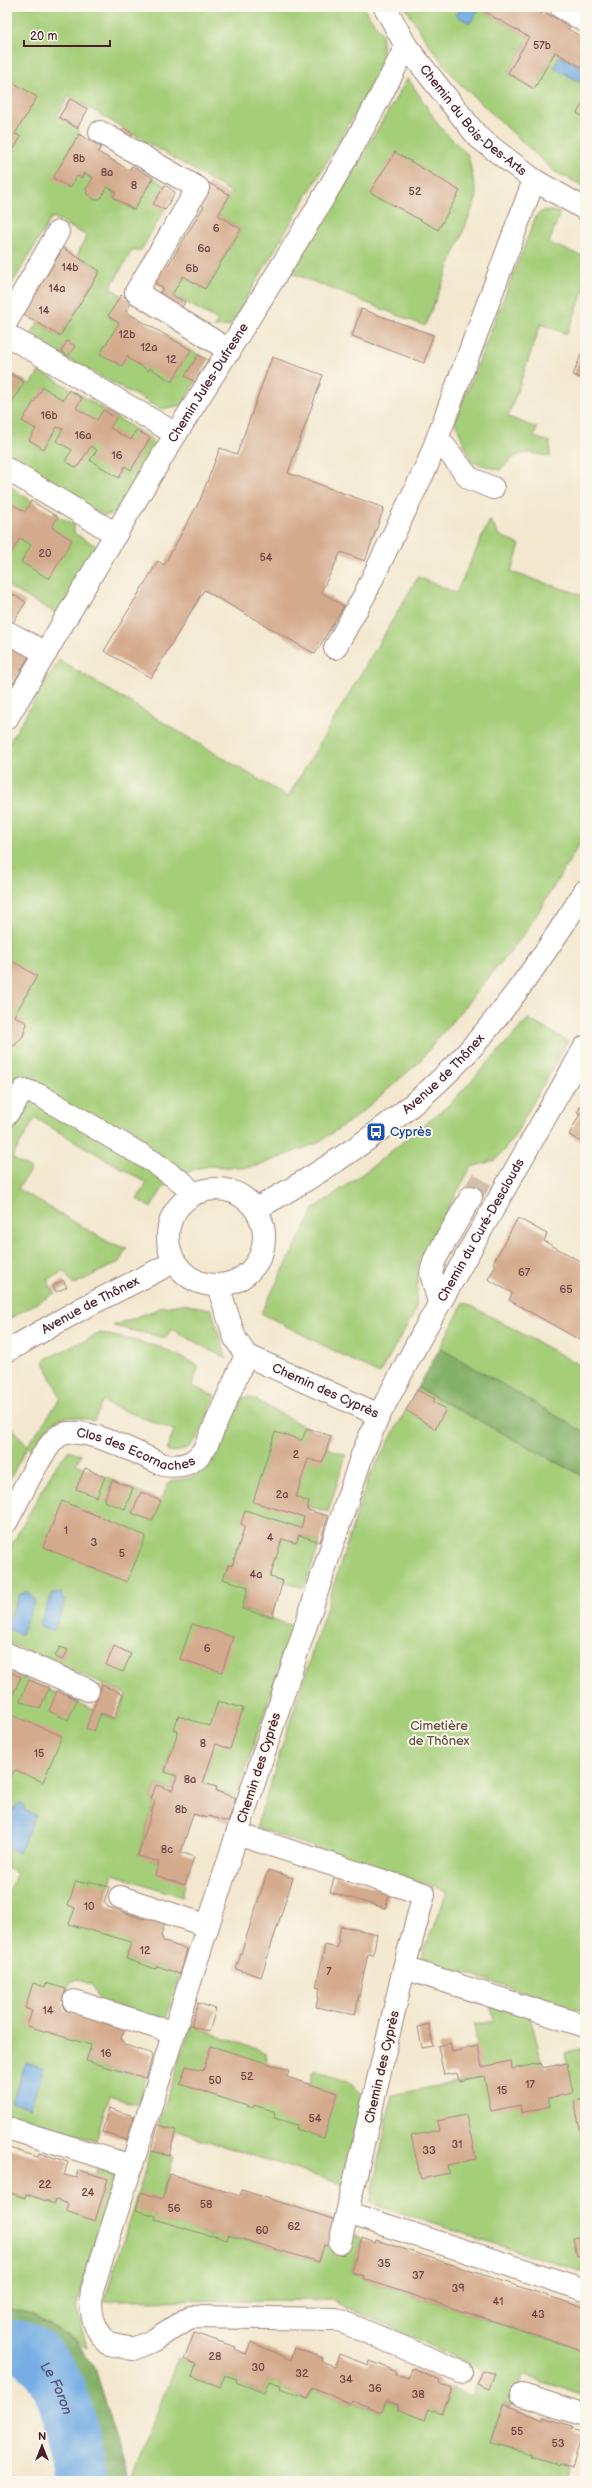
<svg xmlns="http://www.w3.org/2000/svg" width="592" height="2488" font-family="'Balsamiq Sans',sans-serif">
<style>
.green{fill:#a5ce79;stroke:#787652}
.forest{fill:#84b169;stroke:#67684a}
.water{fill:#74ade4;stroke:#5f6688}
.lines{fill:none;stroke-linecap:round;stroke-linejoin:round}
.river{stroke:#74ade4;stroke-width:52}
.building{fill:#d4aa8d}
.minor-tunnel{stroke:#d1c0ae;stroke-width:22;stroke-dasharray:22 11;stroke-linecap:butt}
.minor-casing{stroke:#9e847d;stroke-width:24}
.major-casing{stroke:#9e847d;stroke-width:24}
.minor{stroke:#fff;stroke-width:22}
.major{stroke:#fff;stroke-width:22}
.labels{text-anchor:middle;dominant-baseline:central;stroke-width:4;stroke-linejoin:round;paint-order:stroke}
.number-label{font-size:11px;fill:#6c4244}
.street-label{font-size:13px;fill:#4a1f2b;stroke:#fbf7ec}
.transit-label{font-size:13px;fill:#164399;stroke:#fbf7ec;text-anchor:start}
.park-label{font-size:13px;fill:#655442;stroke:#fbf7ec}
.water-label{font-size:14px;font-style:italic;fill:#59516c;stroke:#fbf7ec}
</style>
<rect width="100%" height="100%" fill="#fbf7ec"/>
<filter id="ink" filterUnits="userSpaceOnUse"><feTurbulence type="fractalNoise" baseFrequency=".025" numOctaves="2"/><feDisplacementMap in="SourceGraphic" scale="8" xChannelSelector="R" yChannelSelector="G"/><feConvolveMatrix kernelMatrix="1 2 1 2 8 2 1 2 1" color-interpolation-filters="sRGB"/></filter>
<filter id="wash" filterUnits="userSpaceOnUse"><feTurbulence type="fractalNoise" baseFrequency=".012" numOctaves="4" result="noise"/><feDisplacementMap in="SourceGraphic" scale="16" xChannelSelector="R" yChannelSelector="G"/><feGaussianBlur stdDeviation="0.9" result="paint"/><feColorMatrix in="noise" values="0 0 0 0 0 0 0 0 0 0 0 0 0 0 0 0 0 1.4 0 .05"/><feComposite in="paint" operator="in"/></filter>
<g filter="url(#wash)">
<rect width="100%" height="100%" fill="#f3e8cf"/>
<path class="green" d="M7,7H363L382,34V68L230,326L214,327L218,320L172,295L183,276L205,289L241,229L218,215L231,192L69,96L57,116L77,128L79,134L61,165L82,178L84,173L116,192L113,197L134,210L153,178L175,192L140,252L133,249L110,288L121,295L126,312L208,360L182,405L161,409L29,338L38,323L60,336L100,271L77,256L87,236L52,217L7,292Z
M405,7H488L485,12L529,37L508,73L534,89L555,52L585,69V187L554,171L458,82L429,45Z
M408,78L439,126L468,155L477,197L425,326L292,273Z
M544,210L560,212L549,243L585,257V288L567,334L541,324L508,417L537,428L534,437L550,442V457C525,450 518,451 500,470L472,462L455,422L536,216Z
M40,370L150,438L158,449L118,512L104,516L7,458V371L31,385Z
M7,484L44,510L74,524V533L98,547L59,615L7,586Z
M490,520L499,535L520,545L511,572L585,596V835L526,932L417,1064L356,1117L317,1143L257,1166L242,1168L210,1166L195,1169L180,1176L162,1189L151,1208L137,1199L147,1183L35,1118L12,1158L31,1169L18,1189L110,1243L127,1248L119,1262L73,1285L65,1271L47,1280L55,1293L7,1320V746L59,660L288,797L418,577L456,593Z
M528,1019L568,1041L513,1138L496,1160L471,1167L418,1263L416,1310L379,1374L261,1313L315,1208L373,1166L451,1103Z
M464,1302L585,1368V1433L440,1348Z
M183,1304L211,1309L227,1359L171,1329L166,1338L113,1326L163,1307Z
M101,1333L160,1347L199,1366L192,1386L215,1396C205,1420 199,1457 167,1451L174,1430L102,1402L94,1421C57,1411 51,1421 31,1450L27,1447L7,1484V1421L27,1446L61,1398L43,1360Z
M418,1388L585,1477V2012L421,1958L447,1891L256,1828L367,1481Z
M250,1397L307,1428L331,1436L327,1448L346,1455L328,1512L308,1506L299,1535L320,1542L304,1588L270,1577L275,1558L238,1546L232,1566L228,1565L223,1579L248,1587L242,1609L293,1626L236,1798L216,1791L217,1787L203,1783L209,1763L171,1751L165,1772L177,1776L172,1790L156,1785L151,1799L155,1801L138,1855L159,1862L185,1885L182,1897L113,1874L104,1902L125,1940L131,1942L126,1959L155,1969L157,1966L180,1974L165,2022L100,2000L92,1985L77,1979C66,1985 65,1992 62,2004L65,2010L58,2034L91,2045L87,2061L146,2078L138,2105L109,2096L96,2141L7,2114V1895L17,1873L7,1868V1671L116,1720L126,1694L7,1642V1553L55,1467L69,1450L81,1455L76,1464L161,1501L169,1482L193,1477L212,1464L242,1398Z
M490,2001L530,2015L543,2068L567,2063L565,2052L585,2048V2273L370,2203L392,2095L471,2079L465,2049L477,2046L474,2025L494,2021Z
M191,2026L265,2052L266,2063L289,2070L279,2102L310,2084L313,2073L317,2071L347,2081L363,2094L344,2185L158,2125Z
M151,2151L174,2157L155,2218L210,2236L211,2235H228L319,2262L324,2245L344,2248L348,2231L362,2238L351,2272L364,2276L363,2279L585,2351V2396L523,2375L512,2407L504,2404L491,2443L532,2454V2456L559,2465L560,2463L572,2467L568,2481H131L178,2357L196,2364L193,2376L220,2387L225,2375L237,2379L236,2382L264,2393L269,2381L281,2385L280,2388L308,2399L313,2387L350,2404L353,2401L381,2412L386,2401L398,2405L397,2409H429L442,2414L452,2389L472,2396L483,2370L331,2300L104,2301Z
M97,2169L117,2176L76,2307L87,2348L32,2314L7,2308V2192L25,2198L26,2194L54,2204L56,2200L68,2204L79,2170L95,2175Z"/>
<path class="forest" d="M440,1348L585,1433V1477L418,1388Z
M7,2308L32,2314L76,2342L94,2365L130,2481H59L39,2384L7,2365Z"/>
<path class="water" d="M461,7H480L470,23L456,15Z
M560,56L585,70L583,84L554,67Z
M26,1592L31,1594L35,1601L21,1634L7,1629V1623L19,1595Z
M61,1593L63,1599L66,1600L53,1632L39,1625L52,1594Z
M20,1803L24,1805V1810L36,1815L19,1853L7,1848C7,1834 6,1812 20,1803Z
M26,2062L44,2068L30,2108L12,2102Z"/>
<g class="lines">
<path class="river" id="s1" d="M7,2344C63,2347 75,2438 81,2481"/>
</g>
<g id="blocks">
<path class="building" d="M488,7H530L542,14L543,11L570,27L568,29L585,39V69L555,52L534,89L508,73L529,37L485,12Z
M11,81L37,97L15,134L21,137L9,157L7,89Z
M70,99L88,109L77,128L59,117Z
M585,100V118L577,113Z
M124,128L133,134L128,143L118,137Z
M79,134L101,147L98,152L129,170L132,166L153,178L134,210L113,197L116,192L107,187L101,198L95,200L87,194L86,189L93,178L84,173L82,178L77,176L70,188L53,178Z
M395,152L460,191L438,230L370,192Z
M209,183L230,195L218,215L241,229L205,289L183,276L172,295L185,302L180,311L158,297L163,288L155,283L165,265L167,267L204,206L198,203Z
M165,185L175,192L165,210L153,204Z
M63,248L100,271L60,336L23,314Z
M121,295L132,301L126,312L191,350L172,382L150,368L149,371L128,358V355L122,366L100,354L119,323L108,316Z
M361,309L433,335L424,363L352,336Z
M67,341L75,346L68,356L61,351Z
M585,345V380L573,375Z
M198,355L208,360L195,382L185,376Z
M272,357L323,375L288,473L384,508L365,561L341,552L321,592L344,606L315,654L204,590L151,678L104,651L158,561L164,565L200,500L220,448L237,454Z
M7,371L24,382L7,411Z
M43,387L63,400L69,390L82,398L76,408L97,420L103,410L116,418L110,428L131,440L136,430L150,438L131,470L125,466L119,478L90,460L97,450L91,446L77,468L65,461L72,450L56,441L63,429L57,427L44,449L29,440L36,429L22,421Z
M7,501L25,512L31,501L58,517L52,527L72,540L49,579L21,562L31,545L20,538L10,555L7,553Z
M7,591L26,602L12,624L7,621Z
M7,641L30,654L14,683L7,679Z
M7,958L37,976L14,1016L27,1023L23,1036L14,1046L7,1042Z
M585,1099V1144L569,1135L580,1114L577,1112Z
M518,1218L547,1234L544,1241L585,1264V1343L509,1300L512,1293L488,1279L496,1265L493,1263Z
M63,1280L67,1287L56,1292L53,1286Z
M417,1390L435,1399L433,1402L446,1409L435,1429L406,1410Z
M307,1428L331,1436L322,1463L308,1459L296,1497L309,1502L307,1510L328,1516L320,1542L299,1535L296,1543L282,1539L270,1577L283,1581L272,1617L242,1609L248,1587L223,1579L228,1565L232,1566L245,1526L241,1524L245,1510L301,1528L304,1517L253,1502L275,1432L302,1440Z
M85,1468L105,1477L97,1497L76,1489Z
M112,1480L133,1488L125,1509L104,1501Z
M141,1492L161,1501L152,1521L132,1513Z
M62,1501L146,1536L127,1582L43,1547Z
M192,1624L233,1637L222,1672L180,1659Z
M114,1646L131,1654L123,1672L106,1665Z
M60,1647L68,1650L63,1660L55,1657Z
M7,1671L21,1677L12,1697L7,1695Z
M29,1680L49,1688L40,1709L20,1701Z
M102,1685L123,1694L114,1718L101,1713L94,1731L86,1728Z
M57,1691L77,1699L68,1720L49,1711Z
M218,1701L243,1708L230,1749L216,1744L203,1783L217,1787L216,1791L236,1798L228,1822L208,1816L207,1818L193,1814L181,1852L194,1857L185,1885L155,1875L159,1862L138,1856L155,1801L151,1799L156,1785L172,1790L177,1776L165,1772L178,1731L174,1730L178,1716L210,1726Z
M7,1713L62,1736L43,1782L15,1770L7,1783Z
M268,1870L293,1878L261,1977L236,1969Z
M335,1875L390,1892L385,1908L330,1892Z
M76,1881L88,1884L89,1881L109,1887L104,1902L108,1907L144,1919L145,1916L165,1922L161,1936L164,1942L187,1949L180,1974L157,1966L156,1969L126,1959L131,1942L69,1924L75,1908L68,1905Z
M341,1926L377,1934L373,1955L368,1954L355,2015L316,2007L320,1988L316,1987L325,1945L337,1948Z
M33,1983L45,1987L46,1983L66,1989L62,2004L65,2010L105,2022L126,2025L121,2038L125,2045L153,2054L146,2078L86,2061L91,2045L27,2026L32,2011L25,2008Z
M198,2003L216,2009L209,2032L191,2026Z
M429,2024L433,2046L422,2048L418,2027Z
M450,2043L452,2052L478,2046L482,2067L511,2061L512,2069L541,2063L542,2068L567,2063L573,2093L548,2098L550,2106L521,2113L520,2105L491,2111L484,2076L459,2081L457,2073L444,2075L438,2046Z
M211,2046L289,2070L287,2077L338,2093L324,2138L296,2129L297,2125L274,2118L276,2112L254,2105L253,2108L180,2084L186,2066L203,2071Z
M585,2099V2147H584L574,2101Z
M109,2108L134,2116L127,2140L102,2132Z
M466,2115L476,2159L447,2165L449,2173L421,2179L411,2136L439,2130L437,2121Z
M158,2125L176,2130L169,2155L151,2151Z
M9,2148L38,2157L39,2153L68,2162L64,2175L77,2178L79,2170L108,2179L95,2221L66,2211L68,2204L56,2200L55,2204L26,2194L25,2198L7,2192V2154Z
M170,2174L240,2196L242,2190L336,2220L328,2246L324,2245L319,2262L228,2235L227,2240L211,2235L210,2236L155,2219L156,2216L136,2210L141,2192L162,2199Z
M585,2236V2254L577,2256L573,2238Z
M362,2238L375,2243L376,2240L585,2308V2351L363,2279L364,2276L351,2272Z
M194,2333L236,2347L235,2349L246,2354L251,2342L291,2360L295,2348L323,2358L322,2361L335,2366L339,2354L368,2365L369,2360L397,2372L396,2375L408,2379L412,2368L440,2380L439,2383L452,2389L442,2414L429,2409L425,2420L397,2409L398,2405L386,2401L382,2412L353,2401L350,2404L313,2387L308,2399L280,2388L281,2385L269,2381L264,2393L236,2382L237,2379L225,2375L220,2387L192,2376L196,2364L184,2359Z
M483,2370L495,2374L489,2389L477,2384Z
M504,2404L543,2420L544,2417L572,2426L571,2429L583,2433L572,2467L560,2463L559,2465L531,2456L532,2454L491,2443Z
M7,2475L21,2481H7Z"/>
</g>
</g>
<g filter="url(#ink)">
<use href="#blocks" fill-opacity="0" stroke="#9e847d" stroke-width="1"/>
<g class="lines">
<path class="minor-tunnel" d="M471,1197L482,1179"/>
<defs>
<g id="minor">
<path id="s2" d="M385,7L406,46L478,137L534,180L585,209"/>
<path d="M561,7L585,21"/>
<path d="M100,132L198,188L136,292L230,351"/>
<path d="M7,321L58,232"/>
<path d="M7,335L176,434"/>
<path d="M438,438L469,478L493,488"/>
<path d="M7,469L116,534"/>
<path d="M7,632L46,653"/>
<path d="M335,648L364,596L428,463L534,180"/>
<path id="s3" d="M7,718C63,624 118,528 176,434C255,307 340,181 406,46"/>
<path d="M7,1114L24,1090L39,1095L152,1161L183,1183L193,1194"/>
<path id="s4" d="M218,1286L235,1338L246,1355L379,1415L362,1455L237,1834L92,2290C89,2312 93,2329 109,2344L133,2349L152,2341L190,2317L336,2319L461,2372"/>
<path d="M439,1303L431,1273L435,1259L471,1197"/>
<path id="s5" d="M379,1415L425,1329L585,1047"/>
<path id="s6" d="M7,1521C20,1498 37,1458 55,1439C75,1418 142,1456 164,1465C184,1468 196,1463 206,1446L246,1355"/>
<path d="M7,1654L88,1690"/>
<path d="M237,1834L424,1894L404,1968L340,2243"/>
<path d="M120,1897L208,1926"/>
<path d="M404,1968L585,2026"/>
<path d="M74,2001L174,2033"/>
<path d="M7,2128L132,2166"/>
<path d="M348,2213L585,2290"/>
<path d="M522,2395L585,2415"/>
</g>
<g id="major">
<circle cx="216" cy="1237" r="48"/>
<path id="s7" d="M256,1209C334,1166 414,1113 473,1046C515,998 551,945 585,891"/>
<path id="s8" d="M7,1351L81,1309L174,1262"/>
</g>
</defs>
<use href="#minor" class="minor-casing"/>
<use href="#major" class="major-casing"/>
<use href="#minor" class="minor"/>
<use href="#major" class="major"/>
</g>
</g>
<defs>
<symbol id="bus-square" viewBox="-11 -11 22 22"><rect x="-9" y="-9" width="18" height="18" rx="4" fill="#1a4fb4" stroke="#fbf7ec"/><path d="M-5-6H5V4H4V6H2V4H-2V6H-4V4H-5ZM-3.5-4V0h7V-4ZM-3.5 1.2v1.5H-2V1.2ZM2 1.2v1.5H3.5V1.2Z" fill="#fff"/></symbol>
</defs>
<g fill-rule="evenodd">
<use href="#bus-square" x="365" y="1121" width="22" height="22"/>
</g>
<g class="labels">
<g class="number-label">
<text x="542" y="45">57b</text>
<text x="79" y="158">8b</text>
<text x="107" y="172">8a</text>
<text x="134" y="185">8</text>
<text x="415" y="191">52</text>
<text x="216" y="228">6</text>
<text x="204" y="248">6a</text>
<text x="70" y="267">14b</text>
<text x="192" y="268">6b</text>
<text x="57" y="288">14a</text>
<text x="44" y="310">14</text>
<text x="127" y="334">12b</text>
<text x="149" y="347">12a</text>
<text x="171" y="359">12</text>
<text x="49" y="415">16b</text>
<text x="83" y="435">16a</text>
<text x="117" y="455">16</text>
<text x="45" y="553">20</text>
<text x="266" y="557">54</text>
<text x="524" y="1272">67</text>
<text x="566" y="1289">65</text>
<text x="296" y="1454">2</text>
<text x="282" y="1494">2a</text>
<text x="66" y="1530">1</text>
<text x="270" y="1537">4</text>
<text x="94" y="1542">3</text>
<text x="122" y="1553">5</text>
<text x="256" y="1574">4a</text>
<text x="207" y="1648">6</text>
<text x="203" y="1743">8</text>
<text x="39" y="1753">15</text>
<text x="190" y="1779">8a</text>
<text x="181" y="1809">8b</text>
<text x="167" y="1849">8c</text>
<text x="89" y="1906">10</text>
<text x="145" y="1950">12</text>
<text x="329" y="1971">7</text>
<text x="48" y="2010">14</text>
<text x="106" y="2053">16</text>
<text x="247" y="2076">52</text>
<text x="215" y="2080">50</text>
<text x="530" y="2084">17</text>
<text x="502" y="2090">15</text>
<text x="315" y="2118">54</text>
<text x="457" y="2144">31</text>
<text x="429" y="2150">33</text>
<text x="45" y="2184">22</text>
<text x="88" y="2192">24</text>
<text x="206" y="2204">58</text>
<text x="174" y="2208">56</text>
<text x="294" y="2226">62</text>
<text x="262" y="2230">60</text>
<text x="384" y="2263">35</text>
<text x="418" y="2275">37</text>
<text x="458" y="2288">39</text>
<text x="498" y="2301">41</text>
<text x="538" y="2314">43</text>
<text x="215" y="2356">28</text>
<text x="258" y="2367">30</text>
<text x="302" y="2373">32</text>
<text x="346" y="2379">34</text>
<text x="375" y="2388">36</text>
<text x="418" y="2394">38</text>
<text x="517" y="2431">55</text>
<text x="558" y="2443">53</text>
</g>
<g class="street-label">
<text stroke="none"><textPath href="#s2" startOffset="145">Chemin du Bois-Des-Arts</textPath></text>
<text stroke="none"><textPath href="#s3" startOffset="391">Chemin Jules-Dufresne</textPath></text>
<text stroke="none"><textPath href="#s7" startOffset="232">Avenue de Thônex</textPath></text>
<text stroke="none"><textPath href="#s5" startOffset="211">Chemin du Curé-Desclouds</textPath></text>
<text stroke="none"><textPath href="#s8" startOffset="95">Avenue de Thônex</textPath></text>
<text stroke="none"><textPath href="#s4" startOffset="162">Chemin des Cyprès</textPath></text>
<text stroke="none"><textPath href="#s6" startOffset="181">Clos des Ecornaches</textPath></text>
<text transform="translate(259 1768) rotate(-72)">Chemin des Cyprès</text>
<text transform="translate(382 2067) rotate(-77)">Chemin des Cyprès</text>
</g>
<g class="transit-label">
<text x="390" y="1132">Cyprès</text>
</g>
<g class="park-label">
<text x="439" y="1726">Cimetière<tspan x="439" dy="15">de Thônex</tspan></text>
</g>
<g class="water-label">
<text stroke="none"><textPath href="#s1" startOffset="71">Le Foron</textPath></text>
</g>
</g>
<rect width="592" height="2488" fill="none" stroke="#fbf7ec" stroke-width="24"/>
<g transform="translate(42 2446)" stroke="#fbf7ec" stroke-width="3" paint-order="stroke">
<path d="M0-3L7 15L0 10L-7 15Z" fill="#4a1f2b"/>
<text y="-6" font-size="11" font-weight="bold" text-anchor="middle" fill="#4a1f2b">N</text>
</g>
<path d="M24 40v6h86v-6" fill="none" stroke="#4a1f2b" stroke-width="2"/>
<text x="30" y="40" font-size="12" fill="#4a1f2b" stroke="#fbf7ec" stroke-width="3" paint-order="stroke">20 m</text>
</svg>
